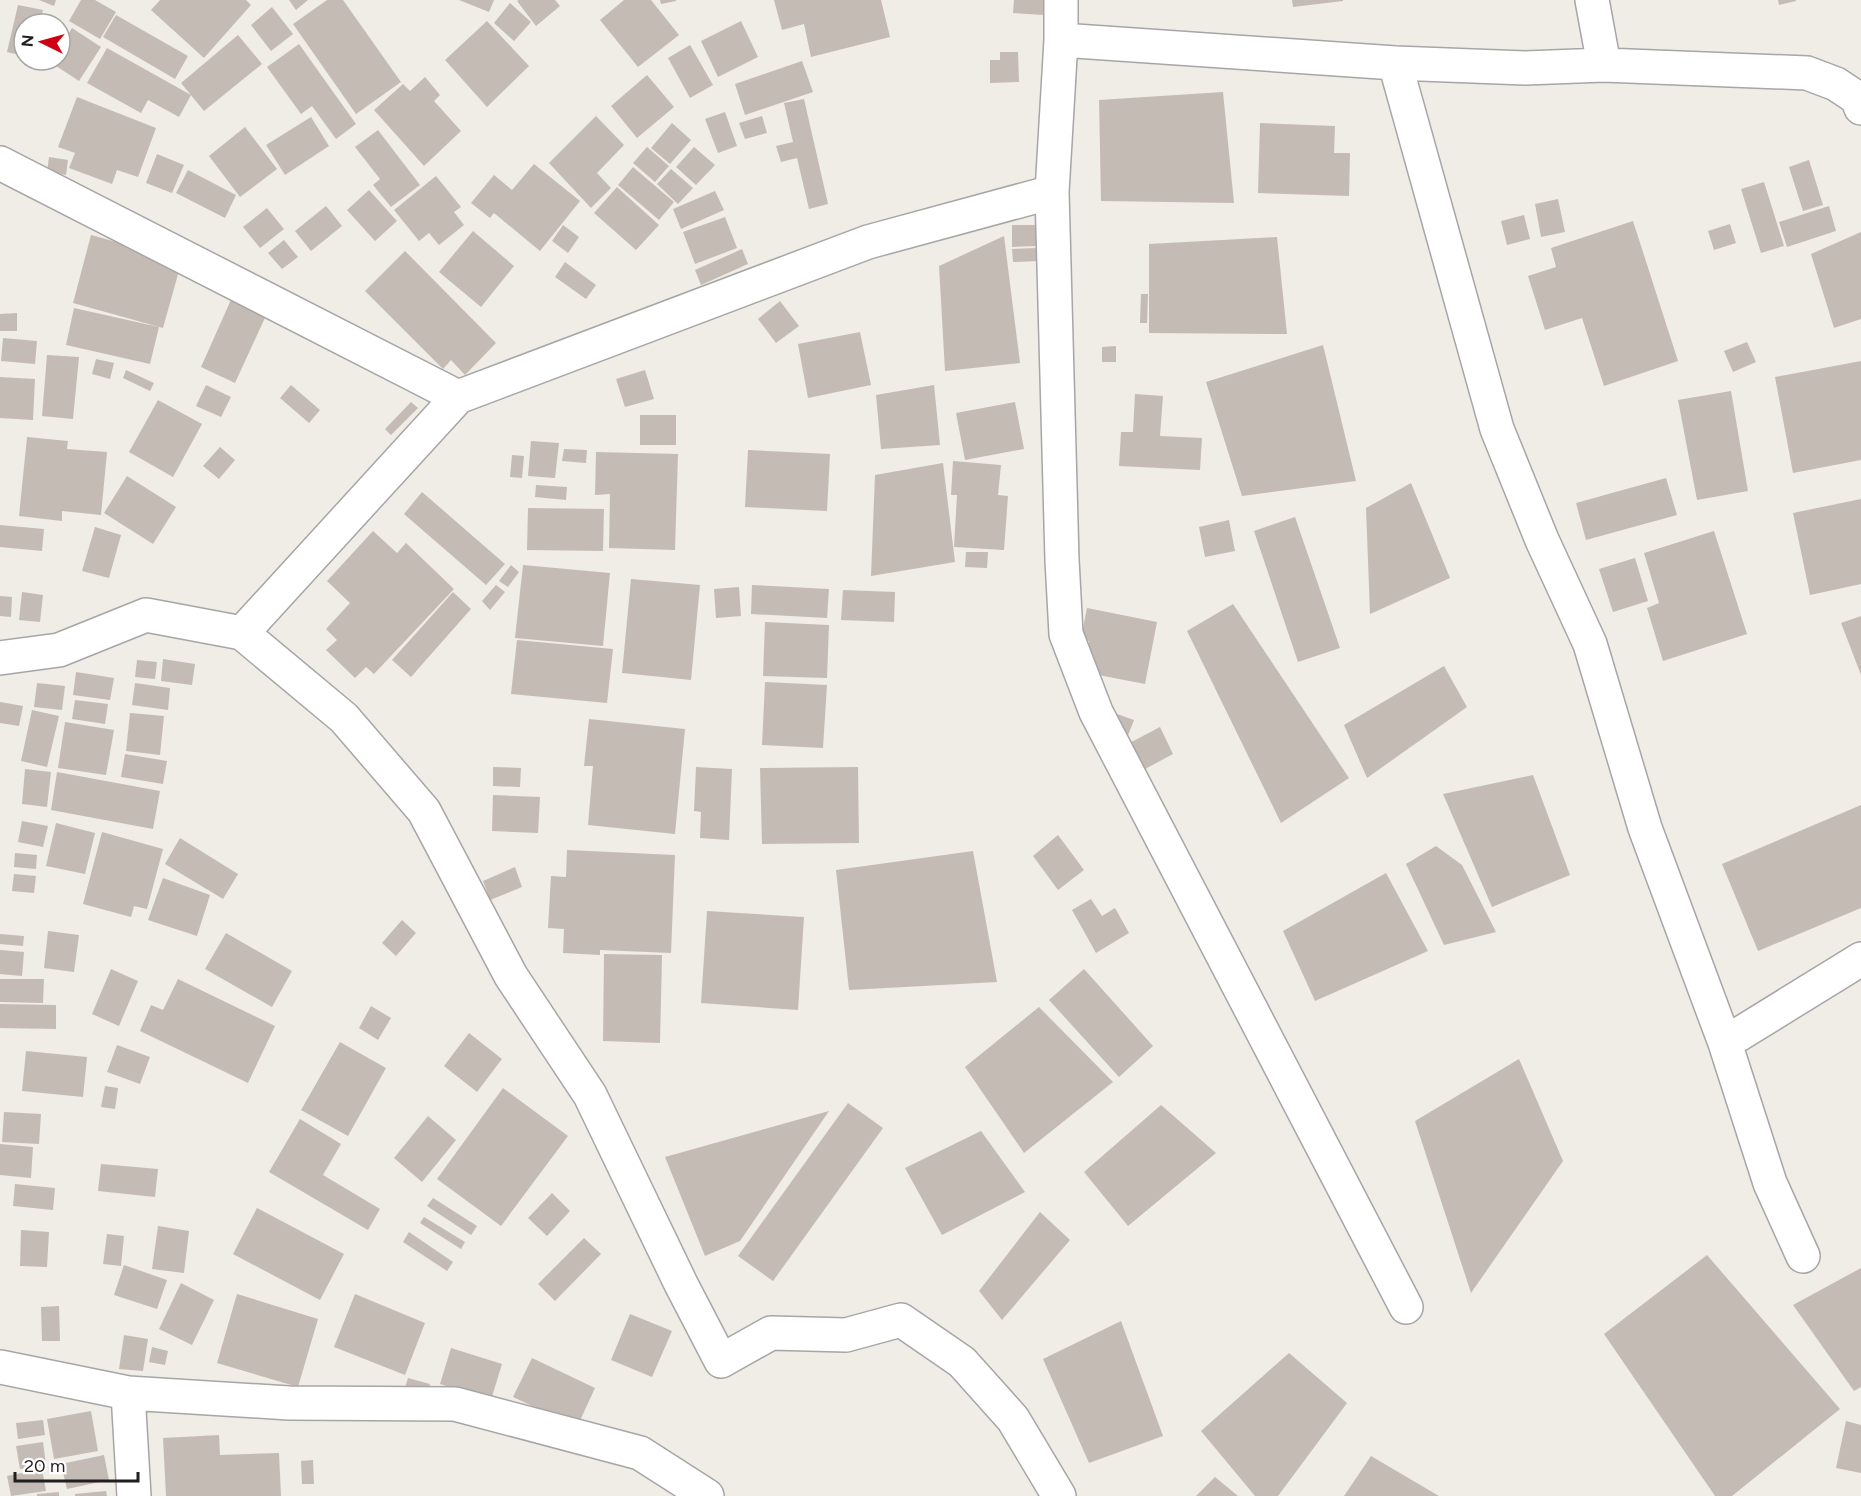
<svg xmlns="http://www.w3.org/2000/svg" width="1861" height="1496" font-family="Figtree,sans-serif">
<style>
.building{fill:#c5bbb5}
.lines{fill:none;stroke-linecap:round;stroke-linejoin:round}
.minor-casing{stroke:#a6a6a6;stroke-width:36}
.minor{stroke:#fff;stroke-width:33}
</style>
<rect width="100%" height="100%" fill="#f0ece6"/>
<path class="building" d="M39,0H56L54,6Z
M81,0H95L116,12L100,39L69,21Z
M160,0H246L251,5L204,58L151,10Z
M289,0H308L296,10Z
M327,0H343L401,82L356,114L293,24Z
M459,0H494L489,12Z
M519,0H555L560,6L536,26L517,1Z
M624,0H651L679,35L638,67L600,20Z
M660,0H676V1L661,4Z
M774,0H881L890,37L811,57L804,24L782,30Z
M1014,0H1046L1044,15L1013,13Z
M1292,0H1343V1L1293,7Z
M1778,0H1796V1L1779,5Z
M510,3L531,22L514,41L494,23Z
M18,5L43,10L40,24H24V56L7,52Z
M272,7L293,34L271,51L251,25Z
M116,15L188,56L175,79L103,37Z
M487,21L529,66L487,107L445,60Z
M741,21L758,57L718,77L701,41Z
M72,28L101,47L79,81L50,62L52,60H60V47Z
M238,35L262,64L204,111L181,83Z
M299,44L356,124L336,139L312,106L301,114L267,67Z
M690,45L713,85L690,98L668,58Z
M107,48L191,95L179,117L148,100L141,113L87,83Z
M1000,52H1018L1019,82L990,83V60H1000Z
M802,61L813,92L745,115L735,84Z
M647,75L674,107L637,138L611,106Z
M425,77L440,95L434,101L461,131L424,166L374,110L403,84L410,91Z
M1223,92L1234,203L1101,201L1099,100Z
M77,97L156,128L138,177L117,170L112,184L69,168L75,153L58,147Z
M804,99L828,204L809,209L797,158L781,162L776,146L793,142L784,103Z
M725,112L737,146L718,153L705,119Z
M596,116L624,145L597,173L611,188L591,208L549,163Z
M762,116L767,133L745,139L739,123Z
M311,117L329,146L285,175L266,145Z
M672,123L691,140L670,164L651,148Z
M1260,123L1335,126L1334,153H1350L1349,196L1258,193Z
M245,127L277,169L240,197L209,156Z
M378,130L420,185L391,207L373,185L380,179L355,147Z
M647,147L669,166L655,182L633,163Z
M694,147L715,165L696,185L676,167Z
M157,154L184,165L172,193L146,183Z
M49,157L68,160L66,175L47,172Z
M1809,160L1823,205L1803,211L1789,167Z
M534,164L580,201L540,251L494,213L490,218L471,203L494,175L512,190Z
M633,167L674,202L659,220L618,185Z
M671,169L693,188L678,204L657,184Z
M188,170L236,195L225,218L176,193Z
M436,176L461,207L454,212L464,225L439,245L429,233L419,241L394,210Z
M1764,182L1784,246L1761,253L1741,189Z
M617,187L659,225L636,250L594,213Z
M369,190L397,221L375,241L347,210Z
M715,191L724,210L681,229L673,209Z
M1558,199L1565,232L1541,237L1535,204Z
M326,206L342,226L311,251L295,231Z
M1829,206L1836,231L1787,247L1779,222Z
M267,208L284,229L260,248L243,227Z
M1524,215L1530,239L1507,245L1501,221Z
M725,217L737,248L695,264L683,232Z
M1633,221L1678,361L1604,386L1582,318L1545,330L1528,276L1556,267L1551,248Z
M1730,224L1736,243L1714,250L1708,231Z
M563,225L579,237L568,253L552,241Z
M1012,225H1036L1037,246L1012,247Z
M473,231L514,266L481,307L439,272Z
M1861,232V319L1834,328L1811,254Z
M91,235L182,260L163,328L73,303Z
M1004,236L1020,363L945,371L939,266Z
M1277,237L1287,334L1149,333V244Z
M284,240L298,257L282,269L268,253Z
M1039,248V261L1013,262L1012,249Z
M742,249L748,264L701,285L695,270Z
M405,251L496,343L465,375L451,360L443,369L365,291Z
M565,262L596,285L586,299L555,277Z
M234,293L269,309L235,383L201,367Z
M1141,294H1148L1147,323H1140Z
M780,301L799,326L776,343L758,319Z
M74,308L159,327L150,364L66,345Z
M17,313V331H0V314Z
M860,332L871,385L808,398L798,344Z
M3,338L37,341L35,364L1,361Z
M1747,342L1756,362L1733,372L1724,351Z
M1323,345L1356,481L1242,496L1206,382Z
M1116,346V362H1102V347Z
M47,355L79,357L73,419L42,416Z
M96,359L114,363L110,379L92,374Z
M1861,361V460L1793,473L1775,377Z
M126,370L154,383L150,391L123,378Z
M645,370L654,399L625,407L616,379Z
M0,377L35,379L33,420L0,418Z
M206,385L231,397L221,417L196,406Z
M291,385L320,410L309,423L280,398Z
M934,385L940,445L881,449L876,395Z
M1731,391L1748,491L1697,500L1678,400Z
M1135,394L1163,396L1160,436L1202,438L1200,470L1119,466L1121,432H1133Z
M158,400L202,424L173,477L129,452Z
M411,402L418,408L391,435L385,429Z
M1015,402L1024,449L965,460L956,413Z
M640,415H676V445H640Z
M27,437L68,441L67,449L107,452L101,515L62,511V521L19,516Z
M531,441L559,443L555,478L528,476Z
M220,447L235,460L219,479L203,466Z
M564,449L587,450L586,463L562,461Z
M748,450L830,454L827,511L745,507Z
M596,452L678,454L675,550L609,548L610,494L595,495Z
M512,455L524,456L522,478L510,477Z
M953,461L1001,465L998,495L1008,496L1004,550L954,547L957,495H951Z
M943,463L955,562L871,576L875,475Z
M127,476L176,507L153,544L104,513Z
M1666,478L1677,515L1586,540L1576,503Z
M1411,483L1450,578L1370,614L1366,508Z
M536,485L567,487L566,500L535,497Z
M422,492L505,564L486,585L404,514Z
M1861,499V584L1810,595L1793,513Z
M528,508L604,509L603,551L527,550Z
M1295,517L1340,648L1298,662L1254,531Z
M1229,520L1235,551L1205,557L1199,527Z
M0,525L44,529L42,551L0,547Z
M95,527L121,535L109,578L82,571Z
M373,531L397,553L406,543L454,589L374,674L366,667L355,678L326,650L337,640L326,629L350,603L327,581Z
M1714,531L1747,634L1663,661L1647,608L1659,603L1644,553Z
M966,552H988L987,568L965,567Z
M1635,558L1648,601L1613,612L1599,569Z
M511,565L519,572L508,587L499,581Z
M523,565L610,573L603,646L515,638Z
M631,579L700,585L691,680L622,673Z
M496,585L505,592L490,610L482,601Z
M752,585L829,589L827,618L751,614Z
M739,587L741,616L716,618L714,589Z
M843,590L895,592L894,622L841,620Z
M22,592L43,595L40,622L19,620Z
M453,592L471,609L411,677L392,660Z
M0,596L12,597L11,617L0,616Z
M1233,604L1349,778L1281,823L1187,631Z
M1087,608L1157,622L1145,684L1083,672L1089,641L1081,639Z
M1861,616V675L1841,623Z
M765,622L829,625L827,678L763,676Z
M517,640L613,649L607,703L511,694Z
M163,659L195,664L192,685L161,681Z
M137,660L157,662L155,679L135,677Z
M1444,666L1467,707L1367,778L1344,725Z
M76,672L114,678L110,700L73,695Z
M765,682L827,685L823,748L762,745Z
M37,683L65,686L62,710L34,707Z
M135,683L170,688L168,710L132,705Z
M75,700L108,704L105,724L72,719Z
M0,702L23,706L19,726L0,723Z
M1103,709L1134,720L1127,738Z
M32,710L59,716L47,767L21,761Z
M130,713L164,716L160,755L126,751Z
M589,719L685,729L675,834L588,825L593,766H584Z
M65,722L114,730L106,775L58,768Z
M1160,727L1173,754L1134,775L1120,748Z
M125,754L167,761L163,784L121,777Z
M493,767L521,768L520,787L493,786Z
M696,767L732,769L729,840L700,838L701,812L694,811Z
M858,767L859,843L762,844L760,768Z
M25,769L51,772L47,807L22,804Z
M57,772L160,791L153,829L51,810Z
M1533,775L1570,875L1492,907L1443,794Z
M493,795L540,797L538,833L492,831Z
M1861,805V908L1758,951L1722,864Z
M22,821L48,826L43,847L18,842Z
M56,823L95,833L85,874L46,866Z
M102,832L163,849L147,909L134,906L131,917L83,904Z
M1058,835L1084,870L1058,890L1033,856Z
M180,838L238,874L223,899L165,864Z
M1436,846L1462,865L1496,932L1444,945L1406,864Z
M567,850L675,855L671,953L600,950V955L563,953L564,929L548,928L551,876L566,877Z
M973,851L997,982L849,990L836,870Z
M15,853L37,855L36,869L14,867Z
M515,867L522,887L490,900L483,881Z
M1386,873L1428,951L1315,1001L1283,931Z
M14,874L36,876L34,893L12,891Z
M163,878L210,895L197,936L148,920Z
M1091,899L1102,916L1115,908L1129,933L1096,953L1072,910Z
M707,911L804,917L798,1010L701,1003Z
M402,920L416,933L396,956L382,943Z
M48,931L79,935L74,972L44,968Z
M226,933L292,971L272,1007L205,969Z
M0,934L24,936L23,946L0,944Z
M0,950L24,952L22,976L0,974Z
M604,954L662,955L660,1043L603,1041Z
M111,969L138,981L119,1026L92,1014Z
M1084,969L1153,1046L1119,1077L1049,1000Z
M0,979H44L43,1003L0,1002Z
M178,979L275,1026L248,1083L140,1031L151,1005L163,1010Z
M0,1004L56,1005V1029L0,1028Z
M371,1006L391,1018L378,1040L359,1028Z
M1039,1007L1113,1082L1024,1153L965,1067Z
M469,1033L502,1059L477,1092L444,1066Z
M340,1042L386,1068L348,1136L301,1110Z
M117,1045L150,1057L140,1084L107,1072Z
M26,1051L87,1057L83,1097L22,1091Z
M1519,1059L1563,1161L1471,1293L1415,1121Z
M105,1086L118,1088L115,1109L101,1107Z
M503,1088L568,1136L501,1226L437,1179Z
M848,1103L883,1128L773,1281L738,1256Z
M1161,1105L1216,1153L1128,1226L1084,1172Z
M829,1111L740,1241L705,1256L665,1157Z
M4,1112L41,1114L39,1144L2,1142Z
M428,1116L456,1140L422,1182L394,1158Z
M300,1119L341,1144L323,1175L380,1209L368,1230L269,1172Z
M981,1131L1025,1192L942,1235L905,1168Z
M0,1144L33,1147L31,1178L0,1175Z
M101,1164L158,1169L155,1197L98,1191Z
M15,1184L55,1188L53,1210L13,1206Z
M552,1193L570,1211L547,1236L528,1218Z
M433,1198L477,1226L471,1235L427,1206Z
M257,1208L344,1254L320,1300L233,1254Z
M1040,1212L1070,1240L1002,1320L979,1291Z
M424,1217L465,1242L461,1249L420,1223Z
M158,1226L189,1231L184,1273L152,1269Z
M21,1230L49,1232L47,1267L20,1266Z
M409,1232L453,1262L447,1271L403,1242Z
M107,1234L124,1236L121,1266L103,1264Z
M584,1238L601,1254L555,1301L538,1284Z
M1707,1255L1840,1409L1732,1496H1715L1604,1334Z
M124,1265L167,1280L157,1309L114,1295Z
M1861,1268V1387L1854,1391L1793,1305Z
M181,1283L214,1300L192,1345L159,1329Z
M237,1294L318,1319L298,1387L217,1363Z
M355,1294L425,1323L405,1375L334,1347Z
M59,1306L60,1341H42L41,1307Z
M630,1314L672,1331L652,1377L611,1360Z
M1121,1321L1163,1436L1089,1463L1043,1359Z
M124,1335L148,1339L143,1371L119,1369Z
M152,1347L168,1351L165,1365L149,1362Z
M451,1348L502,1364L491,1400L440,1384Z
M1289,1353L1347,1403L1278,1496H1255L1201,1431Z
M532,1358L595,1388L577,1427L513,1397Z
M408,1378L430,1384L426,1397L404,1391Z
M91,1411L98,1451L54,1459L47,1419Z
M43,1420L45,1435L18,1439L16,1423Z
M1846,1421L1861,1425V1473L1836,1468Z
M219,1435L220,1455L279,1453L281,1496H166L163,1438Z
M43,1442L46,1465L20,1469L16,1446Z
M104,1455L109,1480L67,1489L61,1464Z
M1371,1456L1439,1496H1344Z
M313,1460L314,1484H302L301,1461Z
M42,1469L46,1491L11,1496L7,1476Z
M1215,1477L1238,1496H1196Z
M106,1491L107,1496H75V1494Z
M59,1492V1496H37V1494Z"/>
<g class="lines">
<defs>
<path id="minor" d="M1592,0L1604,65
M1061,40L1395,63L1525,68L1604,65L1807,73L1836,84L1857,98L1861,108
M1395,63L1497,429L1542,540L1590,644L1645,828L1725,1043L1770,1183L1803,1256
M0,163L458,397L868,242L1052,192L1061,40V0
M1052,192L1062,560L1066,634L1096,712L1406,1307
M242,633L458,397
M0,658L59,650L146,615L242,633L344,718L424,811L511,976L590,1095L681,1284L721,1361L771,1333L846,1335L901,1320L962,1362L1013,1419L1059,1496
M1725,1043L1861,959
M0,1367L128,1393L134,1496
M128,1393L289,1403L455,1404L640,1453L707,1496"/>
</defs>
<use href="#minor" class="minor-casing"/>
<use href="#minor" class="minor"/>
</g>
<g transform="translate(42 42) rotate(275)"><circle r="28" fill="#ffffff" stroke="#a5a5a5" stroke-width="1.5"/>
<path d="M0-4.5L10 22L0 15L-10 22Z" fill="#cf0014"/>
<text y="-9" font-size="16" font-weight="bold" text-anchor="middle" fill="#1f1f1f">N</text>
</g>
<path d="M15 1472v9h123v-9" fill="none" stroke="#1f1f1f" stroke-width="3"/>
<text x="24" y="1472" font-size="18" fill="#1f1f1f" stroke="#ffffff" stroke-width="4.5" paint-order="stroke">20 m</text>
</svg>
